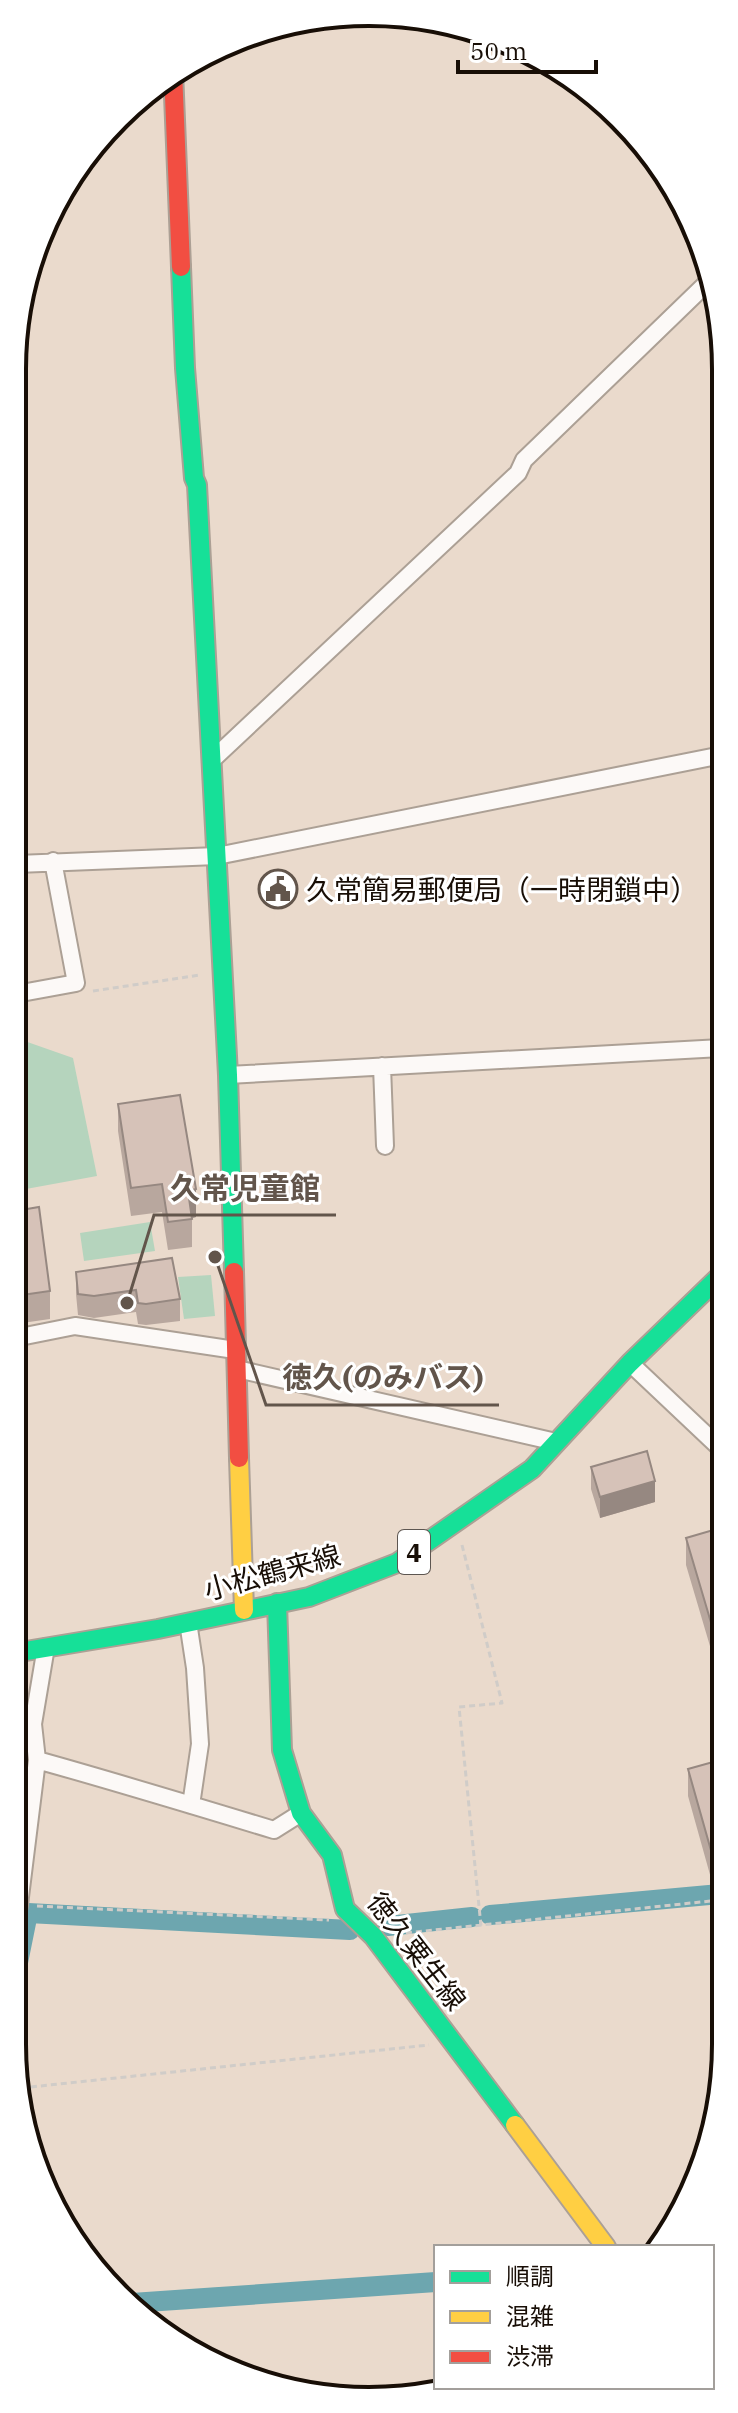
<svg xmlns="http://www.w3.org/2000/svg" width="738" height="2413" font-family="'IBM Plex Serif','Noto Sans JP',serif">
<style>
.green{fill:#b5d4bd}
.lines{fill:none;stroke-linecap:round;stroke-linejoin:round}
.stream{stroke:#6da6af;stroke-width:6}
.canal{stroke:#6da6af;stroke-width:20}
.street-casing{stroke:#aca095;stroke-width:20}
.fast-casing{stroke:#aca095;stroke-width:22}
.slow-casing{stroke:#aca095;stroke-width:22}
.jam-casing{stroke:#aca095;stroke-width:22}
.path{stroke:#d0ccc8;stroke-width:3;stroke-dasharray:6 4;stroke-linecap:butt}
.street{stroke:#fcf9f7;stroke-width:16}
.fast{stroke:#16e098;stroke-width:18}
.slow{stroke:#ffcf43;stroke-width:18}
.jam{stroke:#f24e42;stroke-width:18}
.wall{fill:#b8a79e}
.shaded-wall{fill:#968881}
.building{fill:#d6c2b8;stroke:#968881;stroke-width:2}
.labels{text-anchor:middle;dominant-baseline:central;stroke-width:6;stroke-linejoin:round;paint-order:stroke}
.shield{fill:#fff;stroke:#5d5651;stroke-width:2}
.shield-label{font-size:26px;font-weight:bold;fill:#180e06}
.poi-label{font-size:28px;fill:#180e06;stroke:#fff;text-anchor:start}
.street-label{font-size:28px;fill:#180e06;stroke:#fff}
.rim{fill:none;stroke:#180e06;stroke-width:4}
.leader{fill:none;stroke:#62554b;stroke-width:3}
.callout-dot{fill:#62554b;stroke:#fff;stroke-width:3}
.callout-label{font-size:30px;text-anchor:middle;font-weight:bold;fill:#62554b;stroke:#fff;stroke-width:6;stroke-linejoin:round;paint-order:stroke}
</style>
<rect width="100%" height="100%" fill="#eadacc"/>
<path class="green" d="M16,1038L73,1058L97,1176L15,1191Z
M150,1222L155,1251L84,1261L80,1233Z
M211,1275L215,1316L184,1319L178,1277Z"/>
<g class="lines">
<path class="stream" d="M178,2339L325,2398"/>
<path class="canal" d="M490,1915L720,1894
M388,1926L472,1917
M12,1992L28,1913L350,1930
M132,2303L436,2282"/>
<defs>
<path id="street" d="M212,760L518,473L524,460L710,280
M17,864L217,856L722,755
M16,994L76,983L53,861
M382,1066L385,1146
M228,1075L721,1048
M15,1338L75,1326L235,1350
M630,1363L720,1448
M237,1369L556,1442
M188,1622L195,1668L200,1744L191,1805
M37,1760C116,1782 195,1806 274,1830L301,1813
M12,1938L19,1905L37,1760L33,1724L46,1647"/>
<path id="fast" d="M181,267L185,368L194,478L197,485L228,1075L234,1272
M277,1603L282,1750L301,1813L332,1855L345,1909L373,1936L515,2125
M14,1653L158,1629L309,1597L397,1563L532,1469L630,1363L721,1275"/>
<path id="slow" d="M239,1458L244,1610
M515,2125L606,2247"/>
<path id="jam" d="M173,71L181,267
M234,1272L239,1458"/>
</defs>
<use href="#street" class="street-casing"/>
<use href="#fast" class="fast-casing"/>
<use href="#slow" class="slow-casing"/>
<use href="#jam" class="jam-casing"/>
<path class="path" d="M93,991L200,975
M462,1545L502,1703L459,1707L481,1926
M37,1906L329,1920
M396,1934L720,1900
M21,2088L429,2045"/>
<use href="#street" class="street"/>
<use href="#fast" class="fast"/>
<use href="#slow" class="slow"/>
<use href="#jam" class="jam"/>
</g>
<path class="wall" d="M118,1104L196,1217L192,1218V1247L168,1250L162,1212L131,1216L118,1131Z
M15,1211L50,1291V1319L15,1324Z
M76,1272L180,1299V1321L146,1325L138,1324L136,1312L94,1318L78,1315L76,1294Z
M591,1467L655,1502L600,1518L591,1489Z
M720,1528V1680L686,1565V1538Z
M720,1760V1887L714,1889L688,1796V1769Z"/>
<path class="shaded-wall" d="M196,1189V1217L188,1219V1191Z
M655,1481V1502L600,1518V1497Z
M720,1860V1887L714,1889V1861Z"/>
<path class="building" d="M180,1095L196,1189L188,1191L192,1219L168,1222L162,1184L131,1188L118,1104Z
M39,1207L50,1291L15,1296V1211Z
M172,1258L180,1299L146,1304L138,1303L136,1290L94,1296L78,1294L76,1272Z
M647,1451L655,1481L600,1497L591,1467Z
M720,1528V1653L686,1538Z
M720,1760V1860L714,1861L688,1769Z"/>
<defs>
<symbol id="civic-ring" viewBox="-11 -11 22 22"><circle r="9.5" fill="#fff" stroke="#62554b" stroke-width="1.5"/><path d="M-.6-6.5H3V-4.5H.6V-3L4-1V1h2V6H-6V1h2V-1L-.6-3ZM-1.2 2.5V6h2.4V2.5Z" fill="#62554b"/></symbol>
</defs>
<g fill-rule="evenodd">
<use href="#civic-ring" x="256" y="867" width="44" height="44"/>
</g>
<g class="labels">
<rect class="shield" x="398" y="1530" width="32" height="44" rx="6"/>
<g class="shield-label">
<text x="414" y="1552">4</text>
</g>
<g class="poi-label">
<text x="306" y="889">久常簡易郵便局（一時閉鎖中）</text>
</g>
<g class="street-label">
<text transform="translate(272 1572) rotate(-15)">小松鶴来線</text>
<text transform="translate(417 1951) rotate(52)">徳久粟生線</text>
</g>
</g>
<path d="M0 0H738V2413H0ZM369 26H369A343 343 0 0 1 712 369V2044A343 343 0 0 1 369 2387H369A343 343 0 0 1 26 2044V369A343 343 0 0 1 369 26Z" fill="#fff" fill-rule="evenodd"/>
<path class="rim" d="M369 26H369A343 343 0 0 1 712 369V2044A343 343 0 0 1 369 2387H369A343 343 0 0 1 26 2044V369A343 343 0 0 1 369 26Z"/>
<path class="leader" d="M127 1303L154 1215H336M215 1257L266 1405H499"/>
<g class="callout-dot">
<circle cx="127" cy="1303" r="8"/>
<circle cx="215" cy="1257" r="8"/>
</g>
<g class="callout-label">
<text x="245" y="1199">久常児童館</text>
<text x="383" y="1388">徳久(のみバス)</text>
</g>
<rect x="434" y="2245" width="280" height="144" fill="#ffffff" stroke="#a39f9b" stroke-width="2"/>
<rect x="450" y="2271" width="40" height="12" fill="#16e098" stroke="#a39f9b" stroke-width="2"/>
<text x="506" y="2285" font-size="24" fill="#180e06">順調</text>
<rect x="450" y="2311" width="40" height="12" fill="#ffcf43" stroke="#a39f9b" stroke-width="2"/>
<text x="506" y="2325" font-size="24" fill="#180e06">混雑</text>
<rect x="450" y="2351" width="40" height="12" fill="#f24e42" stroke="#a39f9b" stroke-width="2"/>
<text x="506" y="2365" font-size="24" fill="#180e06">渋滞</text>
<path d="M458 60v12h138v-12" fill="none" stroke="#180e06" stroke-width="4"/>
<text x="470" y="60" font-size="24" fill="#180e06" stroke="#ffffff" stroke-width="6" paint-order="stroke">50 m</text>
</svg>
